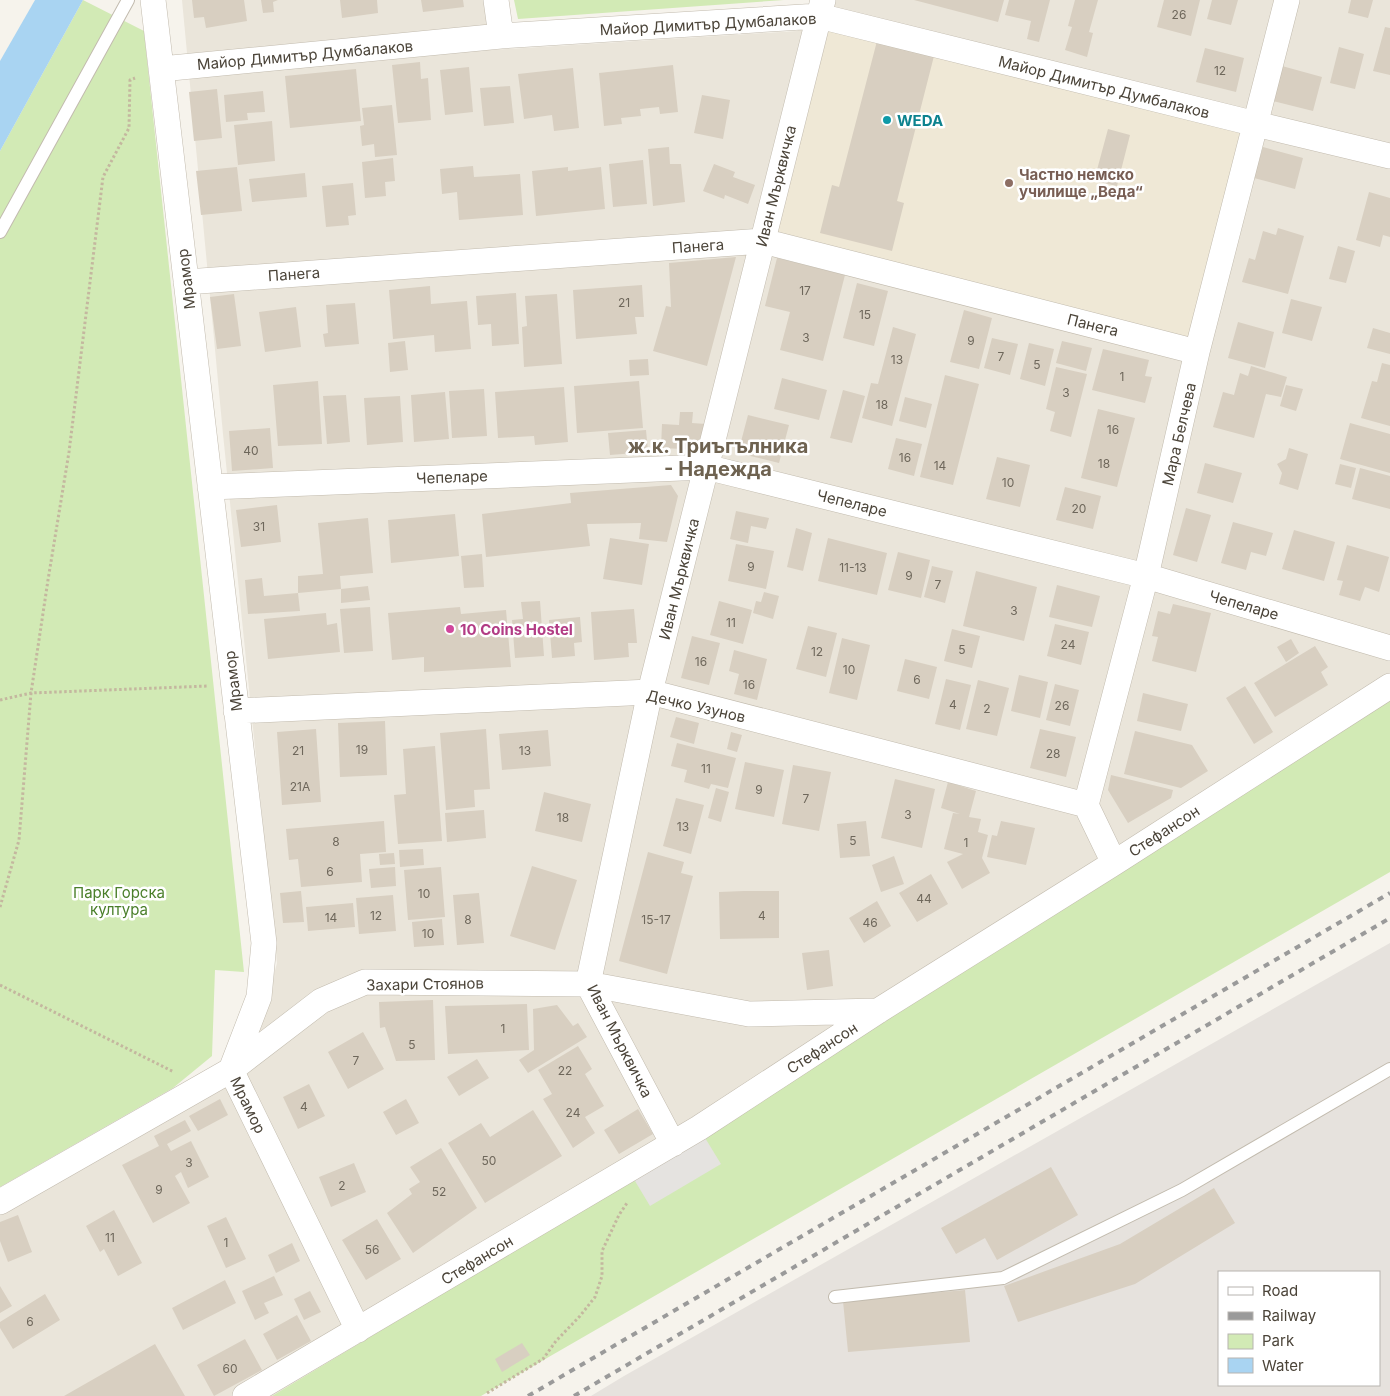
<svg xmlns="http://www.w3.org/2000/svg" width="1390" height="1396" font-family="Inter,sans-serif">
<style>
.residential{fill:#eae5da}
.industrial{fill:#e6e2dd;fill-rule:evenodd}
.education{fill:#efe8d6}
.green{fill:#d2eab5}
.parking{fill:#e5e3e0}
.water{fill:#a9d4f2}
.building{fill:#d8cfc1}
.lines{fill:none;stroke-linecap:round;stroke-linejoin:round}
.service-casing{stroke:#c2bbae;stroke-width:14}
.minor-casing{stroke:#c2bbae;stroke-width:26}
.path{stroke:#c4b79f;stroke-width:3;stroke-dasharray:2.5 2.5;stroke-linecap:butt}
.service{stroke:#fff;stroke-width:12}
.minor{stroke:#fff;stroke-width:25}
.rail{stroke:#9a9a9a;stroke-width:4;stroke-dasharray:6 6;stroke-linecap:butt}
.culture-dot{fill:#0f9aa8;stroke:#fff;stroke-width:2}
.education-dot{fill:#8d6e63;stroke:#fff;stroke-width:2}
.hotel-dot{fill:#d1479c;stroke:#fff;stroke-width:2}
.labels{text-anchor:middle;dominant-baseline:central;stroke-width:5;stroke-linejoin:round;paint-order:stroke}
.number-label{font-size:12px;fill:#6e675b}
.street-label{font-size:15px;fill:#4b4439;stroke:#fff}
.culture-label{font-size:15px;font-weight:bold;fill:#0d838f;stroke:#fff;text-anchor:start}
.education-label{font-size:15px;font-weight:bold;fill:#785e54;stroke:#fff;text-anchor:start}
.hotel-label{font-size:15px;font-weight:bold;fill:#b23c85;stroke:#fff;text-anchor:start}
.park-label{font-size:15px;fill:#4a7f2a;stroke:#fff}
.district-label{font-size:20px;font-weight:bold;fill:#6e6250;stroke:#fff}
</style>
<rect width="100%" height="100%" fill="#f6f3ec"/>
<path class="residential" d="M182,0H485L491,50L797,31L831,10L833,0H1390V697L619,1187L272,1396H0V1211L249,1070L277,963L223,434Z"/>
<path class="industrial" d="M1390,943V1396H591L624,1376ZM1219,1272H1379V1385H1219Z"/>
<path class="education" d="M819,16L1256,124L1197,352L763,241Z"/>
<path class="green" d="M83,0L144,31L244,972L215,970L212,1056L173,1088L0,1187V151Z
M514,0H784L518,19Z
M1390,697V872L481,1396H272L619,1187Z"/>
<path class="parking" d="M699,1128L721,1164L650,1206L629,1171Z"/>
<path class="water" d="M35,0H83L0,151V61Z"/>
<path class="building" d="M192,0H244L247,21L206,28L204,17L194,18Z
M261,0H278L273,2L274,12L263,13Z
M340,0H377L378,13L342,18Z
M421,0H463L464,7L423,12Z
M914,0H1004L998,22Z
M1009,0H1050L1039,42L1027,39L1031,21L1005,15Z
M1075,0H1098L1089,32L1093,33L1087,57L1065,50L1072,27L1068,26Z
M1164,0H1200L1191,36L1157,27Z
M1212,0H1238L1231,25L1207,19Z
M1351,0H1373L1368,18L1348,13Z
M1385,27L1390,28V75L1373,71Z
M877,41L934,56L897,201L904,203L892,251L820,233L832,185L839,187Z
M1339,47L1364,54L1355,89L1330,83Z
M1205,48L1244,58L1236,92L1196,82Z
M420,62L421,79L428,78L431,120L398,123L392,65Z
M673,65L678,112L660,114L659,107L640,109L641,116L621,118L622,124L604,126L599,73Z
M1282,66L1322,77L1313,111L1273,101Z
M469,67L473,112L445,115L440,70Z
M573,68L579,128L554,131L552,115L524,119L518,74Z
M356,69L361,121L290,128L285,76Z
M510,86L514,123L484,126L480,88Z
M217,89L222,138L194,141L189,92Z
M263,91L265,112L247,113L248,120L226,122L224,95Z
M702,95L730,100L723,139L694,133Z
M392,105L397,155L375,157L374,144L362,146L360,126L364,125L362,108Z
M272,121L275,161L238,165L234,125Z
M1108,129L1130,135L1117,186L1094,181Z
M669,147L670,164H681L685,202L653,206L648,149Z
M1263,147L1303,158L1295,189L1254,178Z
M393,158L395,181L385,182L386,196L365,198L362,162Z
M643,160L647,204L613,207L609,164Z
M714,164L735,172L733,177L755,185L748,204L725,195L724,199L703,191Z
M473,166L474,177L520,174L523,215L459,220L457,192L442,194L440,169Z
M237,167L242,211L201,215L196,171Z
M568,167V171L601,167L605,209L536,216L532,171Z
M305,173L307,197L252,202L249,179Z
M353,183L356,215L348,216L349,225L326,227L322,186Z
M1369,192L1390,198V237L1383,235L1380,247L1356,240Z
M1278,228L1304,236L1288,294L1242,282L1249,258L1255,260L1263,231L1276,235Z
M1338,246L1355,251L1346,283L1329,279Z
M736,257L707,366L653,351L666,306L671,307L669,263Z
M777,258L845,275L823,361L780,350L790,312L765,306Z
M857,283L888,291L874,346L843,338Z
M642,285L644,317H635L637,334L576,339L573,290Z
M430,286L431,304L467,301L471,349L435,352L434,335L393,339L389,290Z
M516,293L519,344L492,346L491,324L478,325L476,296Z
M234,294L241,346L217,349L210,297Z
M557,294L562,364L524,367L522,327L527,326L525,296Z
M1291,299L1322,307L1312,341L1282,333Z
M355,303L359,344L325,347L323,334L328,333L326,305Z
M296,307L301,347L265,352L259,312Z
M964,310L992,318L979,369L950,362Z
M1238,322L1274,332L1265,368L1228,358Z
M893,327L916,334L892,426L862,418L871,383L878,384Z
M1373,328L1390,333V354L1367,348Z
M992,338L1018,344L1010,375L984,368Z
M405,341L408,370L390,372L388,343Z
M1062,341L1092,348L1086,371L1056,363Z
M1029,343L1054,349L1045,386L1020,379Z
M1103,349L1149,360L1145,376L1152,377L1145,403L1092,390Z
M648,359L649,375L630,376L629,360Z
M1382,363L1390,365V426L1361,418L1372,381L1377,382Z
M1251,366L1287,377L1281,397L1266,394L1254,438L1213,427L1223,392L1234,395L1240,373L1248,376Z
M1056,367L1087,374L1071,437L1050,431L1055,412L1046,409Z
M945,375L979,384L953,485L920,477Z
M782,378L827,390L819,420L774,409Z
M318,381L322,444L278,446L273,385Z
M639,381L643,428L577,433L574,386Z
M1286,385L1303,389L1296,411L1280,406Z
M564,387L568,442L535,445L534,436L498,438L495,392Z
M484,389L487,436L452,438L449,391Z
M843,390L865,396L852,443L830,438Z
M445,392L449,439L414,442L411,395Z
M346,395L350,442L327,444L323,396Z
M400,396L403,442L367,445L364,398Z
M905,397L932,404L926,428L899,421Z
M1098,409L1135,418L1117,487L1081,478Z
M680,412H693L692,423L706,424L705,450L661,448L662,424L679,425Z
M748,415L789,425L779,463L738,453Z
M1350,423L1390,434V473L1340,459Z
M270,428L273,468L232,471L229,431Z
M646,430L648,452L610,455L608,433Z
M896,438L922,444L914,476L888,469Z
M1289,448L1308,454L1298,490L1279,484L1282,473L1277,464L1286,459Z
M997,457L1030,465L1020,507L986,499Z
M1205,463L1242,473L1233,503L1197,493Z
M1340,464L1356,468L1351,488L1335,484Z
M1360,468L1390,476V509L1352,499Z
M671,485L678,496L667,542L639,539L641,523L587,524L590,546L486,557L482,514L571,503L570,493Z
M1065,487L1101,496L1093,529L1056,520Z
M277,505L281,542L241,547L236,510Z
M1186,508L1211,515L1197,562L1173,555Z
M736,511L769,518L766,529L751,526L748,543L730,539Z
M455,514L459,556L391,563L388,520Z
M368,518L373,573L340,576L341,589L298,593V576L323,574L318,523Z
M1233,522L1273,533L1266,556L1251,552L1246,570L1221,563Z
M796,528L812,533L803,571L787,567Z
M1294,530L1335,542L1324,581L1282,569Z
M610,538L649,544L642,585L603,579Z
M828,538L887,553L877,595L818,581Z
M736,544L774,551L766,589L728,581Z
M1347,545L1389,557L1379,592L1365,587L1360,601L1339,595L1343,581L1337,580Z
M898,552L930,560L921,598L888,590Z
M482,554L484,587L464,588L461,556Z
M932,566L953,571L945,603L924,597Z
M976,571L1037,587L1024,641L963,626Z
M262,578L264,596L298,593L300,611L248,614L245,580Z
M1057,585L1100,596L1092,627L1049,617Z
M368,586L370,600L341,603V589Z
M764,592L779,596L773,619L753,613L756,601L761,602Z
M540,601L544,656L515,658L512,620L523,619L521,602Z
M719,601L752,610L743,644L710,635Z
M1173,604L1211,613L1196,672L1152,661L1158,637L1152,636L1158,611L1170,614Z
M370,607L373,651L344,653L340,609Z
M460,607L461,614L506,610L511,667L424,672V657L392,660L388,613Z
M634,609L637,643H628L629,657L594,660L591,612Z
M326,613L327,625L337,623L340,652L268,659L264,619Z
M580,617L582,642L574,643L575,656L552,658L549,620Z
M1055,624L1089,632L1081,665L1047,656Z
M808,626L837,633L826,677L796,669Z
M952,629L980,636L972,668L944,661Z
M692,636L720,643L709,685L681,678Z
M842,638L870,645L857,700L829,693Z
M1291,639L1299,653L1286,662L1277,647Z
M1315,646L1328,667L1321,672L1328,685L1275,717L1254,683Z
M734,650L767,659L757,700L734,694L739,674L729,671Z
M905,659L937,667L929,699L897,691Z
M1019,675L1048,682L1040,718L1011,711Z
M946,679L971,685L960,730L935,724Z
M978,680L1009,688L997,736L966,729Z
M1055,684L1079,690L1070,726L1046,720Z
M1245,686L1273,732L1254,744L1226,698Z
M1143,693L1188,704L1181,731L1137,721Z
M676,717L699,723L694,744L670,737Z
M385,721L387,775L340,777L338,723Z
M316,729L321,802L282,805L277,732Z
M486,729L490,789L474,790L475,807L446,810L440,733Z
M1040,729L1076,737L1066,777L1030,768Z
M548,730L551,766L502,770L499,734Z
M1135,731L1192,745L1208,771L1181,788L1124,774Z
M731,732L742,735L737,752L727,749Z
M677,743L736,758L728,788L711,784L709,789L684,782L687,770L671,766Z
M435,746L442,841L398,844L394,795L406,794L403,749Z
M745,762L784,770L774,817L735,809Z
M793,765L831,772L819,831L782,824Z
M1111,775L1173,790L1171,798L1128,823L1108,790Z
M895,779L935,789L922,848L881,838Z
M948,782L976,791L969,817L981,819L978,832L988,835L982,858L990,873L962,889L947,862L963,854L944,849L953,813L960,814L941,808Z
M716,788L729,792L721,822L708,818Z
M544,792L591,804L582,842L535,831Z
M676,798L704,805L691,854L663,846Z
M484,810L486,838L447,842L445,813Z
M384,821L386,852L360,854L362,882L301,887L298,859L289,860L286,829Z
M866,821L870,856L840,858L837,824Z
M1001,821L1035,828L1026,865L987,857L992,835L997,836Z
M423,849L424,865L400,867L399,850Z
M648,852L684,862L681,873L693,876L667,974L619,961Z
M394,853L395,864L380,865L379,854Z
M894,856L904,884L881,892L872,865Z
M532,866L577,880L555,950L510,936Z
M395,867L396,886L371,888L369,869Z
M441,867L445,917L408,920L404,870Z
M931,874L948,904L917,922L899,893Z
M301,891L304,922L283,923L280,893Z
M744,891H779V938L720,939L719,892Z
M479,893L484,943L457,945L453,895Z
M393,895L396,931L359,934L356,898Z
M877,901L891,926L864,943L849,918Z
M353,903L355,927L308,931L306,907Z
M442,919L444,945L414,947L412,922Z
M829,950L833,986L807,990L802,953Z
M433,1000L435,1060L396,1061L385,1027L380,1028L379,1002Z
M527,1004L529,1050L448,1054L445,1006Z
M557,1005L573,1026L578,1023L587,1037L528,1073L519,1060L534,1050L533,1009Z
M363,1032L384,1069L348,1089L328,1052Z
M578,1046L592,1069L585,1074L604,1106L585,1117L595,1133L573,1148L543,1099L552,1094L538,1070Z
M477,1059L489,1078L459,1096L447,1077Z
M309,1084L325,1116L298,1129L283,1097Z
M220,1099L228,1115L198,1131L189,1116Z
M406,1099L419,1123L396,1135L383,1112Z
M638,1109L653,1134L619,1154L604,1130Z
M533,1110L562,1156L485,1203L448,1143L481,1123L490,1137Z
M185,1120L191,1131L167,1144L171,1151L191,1141L209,1177L188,1188L181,1172L175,1176L190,1203L153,1223L122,1165L159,1146L154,1136Z
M441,1148L477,1208L413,1253L387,1213L412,1194L409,1189L420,1182L410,1167Z
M354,1163L366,1192L331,1207L319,1177Z
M1051,1167L1078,1215L997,1260L985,1238L956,1254L941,1228Z
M1214,1188L1235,1223L1135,1284L1018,1322L1004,1286L1120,1244Z
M114,1210L142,1263L118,1276L104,1249L100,1252L86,1226Z
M18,1215L32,1252L8,1262L0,1241V1222Z
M226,1217L246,1259L226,1268L207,1226Z
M377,1219L401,1259L366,1280L342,1240Z
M292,1243L300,1261L276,1273L268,1255Z
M274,1276L283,1295L264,1303L269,1313L255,1320L242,1291Z
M225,1280L236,1303L183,1330L172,1308Z
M0,1286L12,1306L0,1313Z
M965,1290L970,1342L848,1352L843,1301Z
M310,1291L321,1312L304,1320L294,1299Z
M45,1294L60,1320L13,1349L0,1328V1322Z
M297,1315L311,1341L277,1360L263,1334Z
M245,1339L262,1370L214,1396L197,1365Z
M522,1343L530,1355L502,1372L495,1359Z
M155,1344L185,1396H64Z"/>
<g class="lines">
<defs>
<path id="service" d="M0,232L128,0
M835,1297L1003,1278L1182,1190L1390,1069"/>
<path id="minor" d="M153,0L264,943L259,997L231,1070L358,1330
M496,0L501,36
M161,69L501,36L819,16L1256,124L1390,156
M186,282L763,241L1197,352
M210,487L706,467L1146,576L1390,648
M236,711L650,692L1086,805
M1114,863L1086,805L1146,576L1197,352L1287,0
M673,1144L588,984L650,692L823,0
M0,1202L231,1070L321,1001L365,982L588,984L749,1014L878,1011
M245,1396L699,1128L878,1011L1114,863L1390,686"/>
</defs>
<use href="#service" class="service-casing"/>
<use href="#minor" class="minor-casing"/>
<path class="path" d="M0,700L31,693L208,686
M0,907L19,840L31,693L48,580L69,452L103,177L129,128L130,80L135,78
M0,985L174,1072
M487,1393L543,1359L556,1341L580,1316L595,1297L602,1276V1251L619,1215L627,1203"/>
<use href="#service" class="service"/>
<use href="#minor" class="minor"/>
<path class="rail" d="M528,1396L1390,893
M574,1396L1390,918"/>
</g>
<circle class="culture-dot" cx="887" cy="120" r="5"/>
<circle class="education-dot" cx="1009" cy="183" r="5"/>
<circle class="hotel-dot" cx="450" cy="629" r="5"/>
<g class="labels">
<g class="number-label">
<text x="1179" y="14">26</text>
<text x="1220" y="70">12</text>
<text x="805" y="290">17</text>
<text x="624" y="302">21</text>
<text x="865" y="314">15</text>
<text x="806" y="337">3</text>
<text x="971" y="340">9</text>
<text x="1001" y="356">7</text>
<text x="897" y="359">13</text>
<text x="1037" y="364">5</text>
<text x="1122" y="376">1</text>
<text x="1066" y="392">3</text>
<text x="882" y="404">18</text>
<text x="1113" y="429">16</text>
<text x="251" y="450">40</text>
<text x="905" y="457">16</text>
<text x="1104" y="463">18</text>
<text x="940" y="465">14</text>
<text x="1008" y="482">10</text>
<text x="1079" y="508">20</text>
<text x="259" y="526">31</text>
<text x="751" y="566">9</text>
<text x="853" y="567">11-13</text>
<text x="909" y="575">9</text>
<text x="938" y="584">7</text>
<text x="1014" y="610">3</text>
<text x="731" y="622">11</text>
<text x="1068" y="644">24</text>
<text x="962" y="649">5</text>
<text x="817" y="651">12</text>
<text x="701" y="661">16</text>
<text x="849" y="669">10</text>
<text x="917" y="679">6</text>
<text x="749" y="684">16</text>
<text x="953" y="704">4</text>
<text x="1062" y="705">26</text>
<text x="987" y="708">2</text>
<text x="362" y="749">19</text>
<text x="298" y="750">21</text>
<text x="525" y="750">13</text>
<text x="1053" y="753">28</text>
<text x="706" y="768">11</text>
<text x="300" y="786">21А</text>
<text x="759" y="789">9</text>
<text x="806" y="798">7</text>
<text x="908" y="814">3</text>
<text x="563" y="817">18</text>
<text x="683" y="826">13</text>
<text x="853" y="840">5</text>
<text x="336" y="841">8</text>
<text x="966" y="842">1</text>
<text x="330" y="871">6</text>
<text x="424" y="893">10</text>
<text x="924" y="898">44</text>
<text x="376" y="915">12</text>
<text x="762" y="915">4</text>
<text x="331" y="917">14</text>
<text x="468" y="919">8</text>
<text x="656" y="919">15-17</text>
<text x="870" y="922">46</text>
<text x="428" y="933">10</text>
<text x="503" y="1028">1</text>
<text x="412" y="1044">5</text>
<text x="356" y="1060">7</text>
<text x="565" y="1070">22</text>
<text x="304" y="1106">4</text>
<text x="573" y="1112">24</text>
<text x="489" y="1160">50</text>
<text x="189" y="1162">3</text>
<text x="342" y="1185">2</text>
<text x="159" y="1189">9</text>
<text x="439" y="1191">52</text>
<text x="110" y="1237">11</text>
<text x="226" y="1242">1</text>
<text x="372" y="1249">56</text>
<text x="30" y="1321">6</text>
<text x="230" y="1368">60</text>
</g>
<g class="street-label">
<text transform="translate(708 24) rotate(-3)">Майор Димитър Думбалаков</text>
<text transform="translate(305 55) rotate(-5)">Майор Димитър Думбалаков</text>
<text transform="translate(1104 87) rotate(14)">Майор Димитър Думбалаков</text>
<text transform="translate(776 186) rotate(-76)">Иван Мърквичка</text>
<text transform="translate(698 246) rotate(-4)">Панега</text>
<text transform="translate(294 274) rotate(-4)">Панега</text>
<text transform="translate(186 279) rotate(-97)">Мрамор</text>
<text transform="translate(1093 325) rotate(14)">Панега</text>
<text transform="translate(1179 434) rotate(-77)">Мара Белчева</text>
<text transform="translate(452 477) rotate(-2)">Чепеларе</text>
<text transform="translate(852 503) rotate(14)">Чепеларе</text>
<text transform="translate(679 579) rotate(-76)">Иван Мърквичка</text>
<text transform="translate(1244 605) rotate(16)">Чепеларе</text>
<text transform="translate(233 681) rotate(-97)">Мрамор</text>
<text transform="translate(696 706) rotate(13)">Дечко Узунов</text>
<text transform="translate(1164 831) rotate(-33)">Стефансон</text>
<text transform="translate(425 984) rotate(-1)">Захари Стоянов</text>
<text transform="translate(620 1041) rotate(63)">Иван Мърквичка</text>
<text transform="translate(822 1048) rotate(-33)">Стефансон</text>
<text transform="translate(248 1105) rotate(64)">Мрамор</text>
<text transform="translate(477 1260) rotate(-31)">Стефансон</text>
</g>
<g class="culture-label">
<text x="897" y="120">WEDA</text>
</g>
<g class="education-label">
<text x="1019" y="174">Частно немско<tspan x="1019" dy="17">училище „Веда“</tspan></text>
</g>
<g class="hotel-label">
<text x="460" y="629">10 Coins Hostel</text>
</g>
<g class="park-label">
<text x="119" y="892">Парк Горска<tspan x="119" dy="17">култура</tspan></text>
</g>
<g class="district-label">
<text x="718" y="446">ж.к. Триъгълника<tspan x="718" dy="23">- Надежда</tspan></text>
</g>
</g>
<rect x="1218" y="1271" width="162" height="115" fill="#ffffff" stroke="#b7b4b0"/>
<rect x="1228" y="1287" width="25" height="8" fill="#ffffff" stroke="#b7b4b0"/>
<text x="1262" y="1296" font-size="15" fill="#4b4439">Road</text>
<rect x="1228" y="1312" width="25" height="8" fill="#9a9a9a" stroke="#b7b4b0"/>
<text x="1262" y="1321" font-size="15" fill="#4b4439">Railway</text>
<rect x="1228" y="1334" width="25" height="15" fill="#d2eab5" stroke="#b7b4b0"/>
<text x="1262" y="1346" font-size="15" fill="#4b4439">Park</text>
<rect x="1228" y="1358" width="25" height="15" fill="#a9d4f2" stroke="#b7b4b0"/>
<text x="1262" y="1371" font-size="15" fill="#4b4439">Water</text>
</svg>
